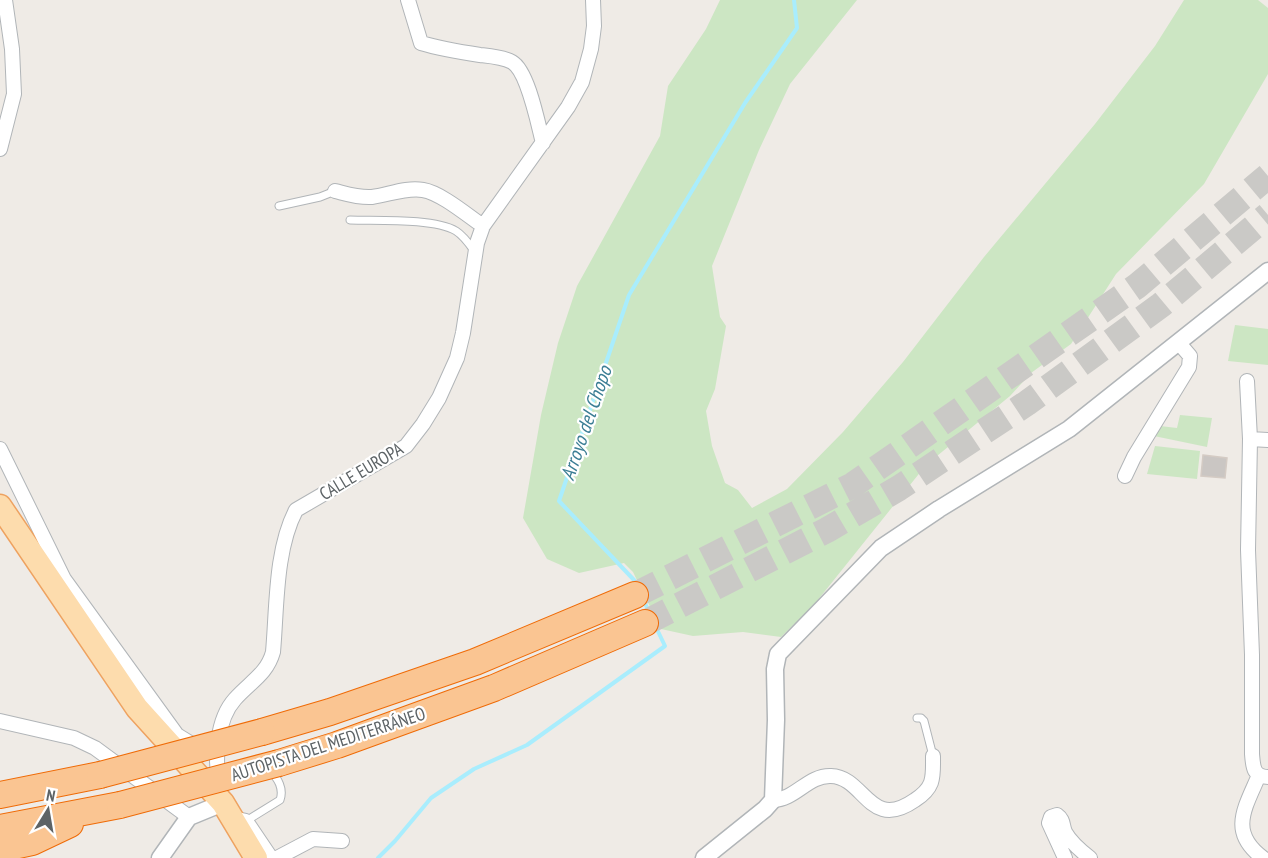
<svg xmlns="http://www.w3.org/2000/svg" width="1268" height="858" font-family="'PT Sans Narrow',sans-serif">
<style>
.green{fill:#cce6c3}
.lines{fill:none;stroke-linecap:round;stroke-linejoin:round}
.stream{stroke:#a9edfd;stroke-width:4}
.building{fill:#cac6c3;stroke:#d4cbc4;stroke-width:1.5}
.motorway-tunnel{stroke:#cac9c6;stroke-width:26;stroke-dasharray:26 13;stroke-linecap:butt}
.service-casing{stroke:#b1b5b8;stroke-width:9}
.minor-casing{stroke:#b1b5b8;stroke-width:16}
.tertiary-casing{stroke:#b1b5b8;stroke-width:19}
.primary-casing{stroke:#eea260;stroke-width:25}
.motorway-casing{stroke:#ef6b07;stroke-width:28}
.service{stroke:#fff;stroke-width:7}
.minor{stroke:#fff;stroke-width:14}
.tertiary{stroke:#fff;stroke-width:16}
.primary{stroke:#fddcad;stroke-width:22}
.motorway{stroke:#fac592;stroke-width:26}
.motorway-bridge-casing{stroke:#ef6b07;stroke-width:28;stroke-linecap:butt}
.motorway-bridge{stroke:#fac592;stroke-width:26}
.labels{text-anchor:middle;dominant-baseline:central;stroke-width:4.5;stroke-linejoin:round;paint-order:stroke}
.street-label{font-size:18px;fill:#5d6366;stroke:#fff}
.water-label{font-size:20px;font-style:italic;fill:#3c7e95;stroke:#fff}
</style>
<rect width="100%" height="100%" fill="#efebe6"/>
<path class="green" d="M720,0H857L790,84L759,150L712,266L720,317L726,326L715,389L706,411L712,446L725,483L738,490L752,508L787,489L843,432L903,362L984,257L1095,124L1155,46L1184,0H1258L1268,8V74L1204,184L1116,274L1071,344L1031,373L1010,396L926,465L813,606L781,637L743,632L693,636L661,629L633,572L624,563L579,573L547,559L523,518L541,415L558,343L577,286L660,136L668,86L706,29Z
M1235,325L1268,329V365L1228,361Z
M1180,415L1212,418L1207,447L1154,436L1160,426L1177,428Z
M1155,446L1200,451L1197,479L1147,474Z"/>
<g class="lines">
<path class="stream" d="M637,587L634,580L559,501L629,295L745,103L797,28L794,0
M643,599L650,614
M378,858L395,841L431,798L474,769L527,745L665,646L654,623"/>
</g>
<path class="building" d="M1203,455L1227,458L1225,478L1201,476Z"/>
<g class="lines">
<path class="motorway-tunnel" d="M635,595L853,485L1137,286L1268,176
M645,623L827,530L899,488L1027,403L1161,305L1268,215"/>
<defs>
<path id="service" d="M279,206L320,197L335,191
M350,220C377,221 434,218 456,231C464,236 470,245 475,252
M917,718H921L924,721L933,756
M246,821L280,800C284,789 278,778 270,771"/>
<path id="minor" d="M408,0L421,43C441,49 460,52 480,55C489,56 503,57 512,62C528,71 538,124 543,143
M0,149L14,94L12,49L5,0
M335,191C347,194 359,198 372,197C388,195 406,187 423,190C441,193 467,215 483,226
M1247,381L1250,439L1248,550L1252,655V754C1253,766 1253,777 1268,777
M1250,439L1268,440
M0,449L64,579L177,735L190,743L201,747
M1125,476L1134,457L1189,367L1190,356L1178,342
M0,721L74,738L95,748L189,817
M1259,775C1245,808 1228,832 1263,858
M219,785C215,758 216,720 235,699C250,682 267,674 273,652C277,608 275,550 296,510L406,446L423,424L439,398L457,358L463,333L477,243L483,226L568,107L582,82L591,49L594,26L593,0
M773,800C795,800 808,775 831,776C865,777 869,832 915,800C935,787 933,777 933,756
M233,818L246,821L271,858
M277,858L313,839L342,841
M1065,858L1049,823L1051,817L1057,815C1064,820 1062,825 1065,832C1071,843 1081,851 1090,858"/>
<path id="tertiary" d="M160,858L189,817L223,803
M704,858L765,809L773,800L776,720L775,669L778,654L881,548L939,509L1069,429L1268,271"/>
<path id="primary" d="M0,506L137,708L223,803L256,858"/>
<path id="motorway" d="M262,732L330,712L475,662L635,595
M279,763L337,745L494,688L645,623
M0,795L100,775
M0,828L120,805
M0,849L32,842L70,824"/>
</defs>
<use href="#service" class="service-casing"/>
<use href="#minor" class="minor-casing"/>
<use href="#tertiary" class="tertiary-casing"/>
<use href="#primary" class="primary-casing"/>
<use href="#motorway" class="motorway-casing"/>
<use href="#service" class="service"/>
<use href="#minor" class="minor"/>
<use href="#tertiary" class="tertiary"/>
<use href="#primary" class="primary"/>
<use href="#motorway" class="motorway"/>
<defs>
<path id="motorway-bridge" d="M100,775L262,732
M120,805L279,763"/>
</defs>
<use href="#motorway-bridge" class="motorway-bridge-casing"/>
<use href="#motorway-bridge" class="motorway-bridge"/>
</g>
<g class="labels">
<g class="street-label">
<text transform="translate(361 471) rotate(-31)">CALLE EUROPA</text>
<text transform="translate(328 744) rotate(-18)">AUTOPISTA DEL MEDITERRÁNEO</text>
</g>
<g class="water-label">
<text transform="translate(586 423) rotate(-71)">Arroyo del Chopo</text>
</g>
</g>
<g transform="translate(48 810) rotate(11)" stroke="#ffffff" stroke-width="4.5" paint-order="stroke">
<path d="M0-4.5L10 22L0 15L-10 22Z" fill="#5d6366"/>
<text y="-9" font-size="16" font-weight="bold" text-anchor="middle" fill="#5d6366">N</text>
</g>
</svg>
